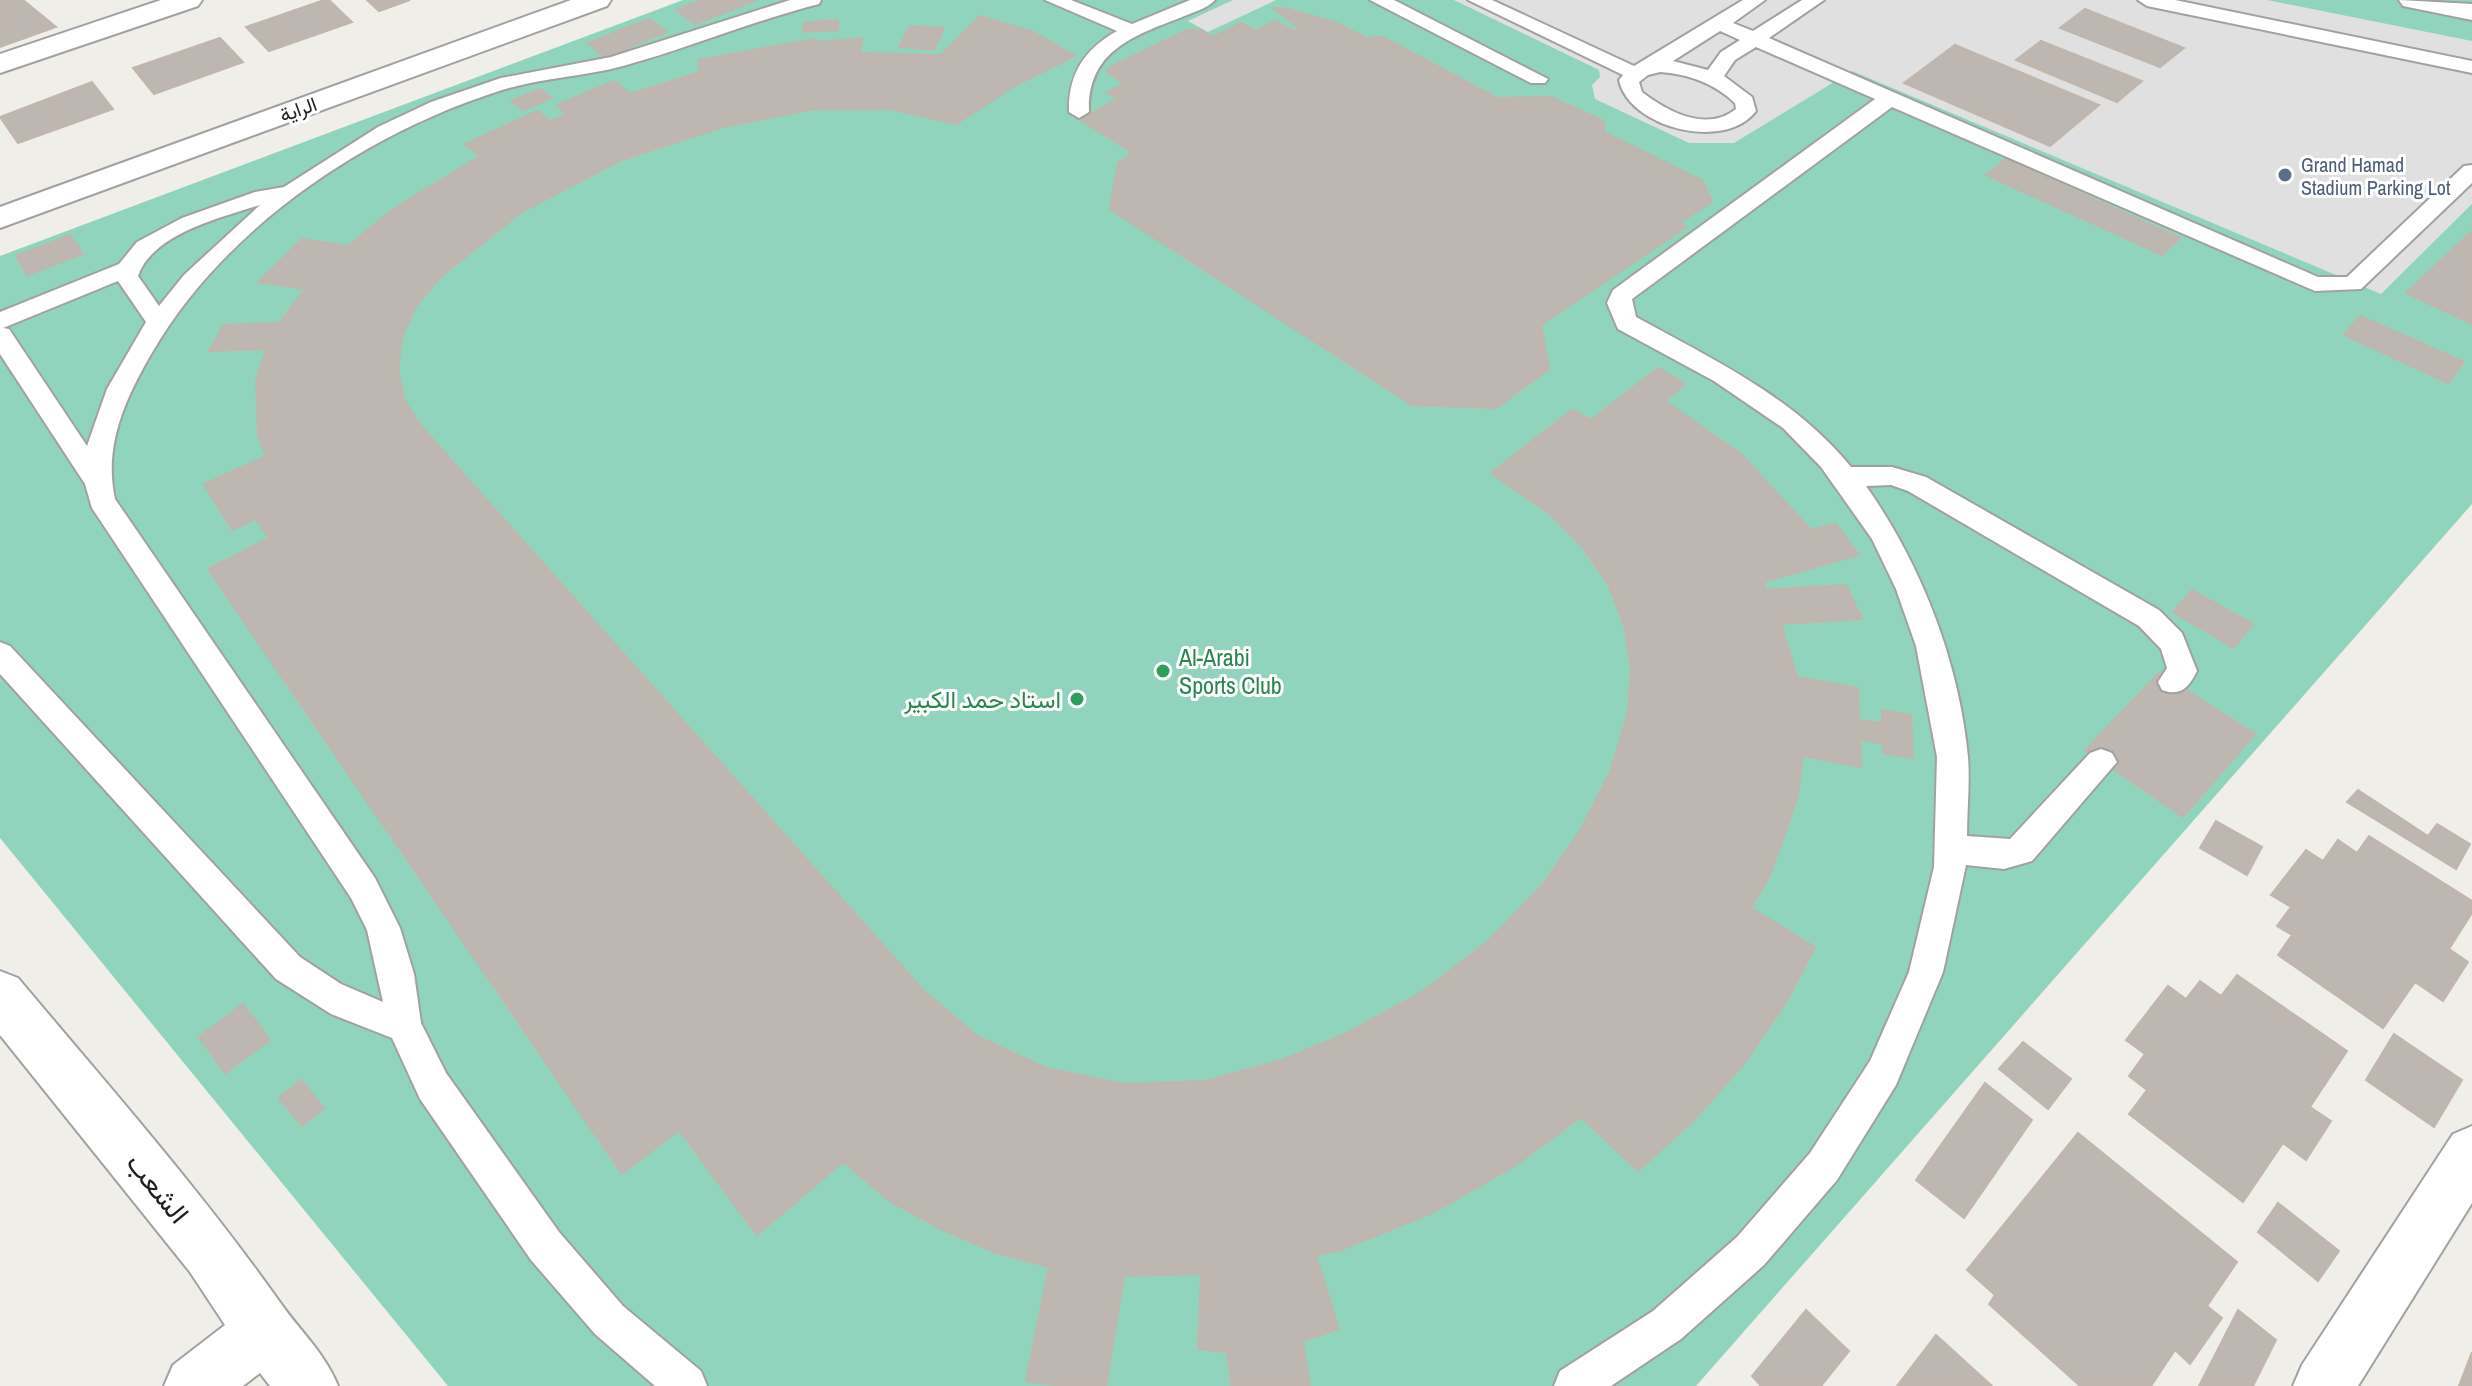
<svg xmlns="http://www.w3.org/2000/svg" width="2472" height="1386" font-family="'Archivo Narrow',Vazirmatn,sans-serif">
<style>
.pitch{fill:#90d4be}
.parking{fill:#e0e0e0}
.building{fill:#bdb6b1;stroke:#c0b6ac;stroke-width:2}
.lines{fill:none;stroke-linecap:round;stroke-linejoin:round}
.lane-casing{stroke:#a1a1a1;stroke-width:4}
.street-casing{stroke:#a1a1a1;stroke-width:4}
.lane{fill:#fff;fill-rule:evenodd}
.street{fill:#fff;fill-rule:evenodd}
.service-dot{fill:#5c6f8a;stroke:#fff;stroke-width:3}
.leisure-dot{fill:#2e9e5b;stroke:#fff;stroke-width:3}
.labels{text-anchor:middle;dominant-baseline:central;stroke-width:6;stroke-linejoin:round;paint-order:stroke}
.far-street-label{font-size:20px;fill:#202020;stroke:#fff}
.far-service-label{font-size:20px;fill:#4e5e75;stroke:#fff;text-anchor:start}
.leisure-label{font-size:24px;fill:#27864d;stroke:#fff;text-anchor:start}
.near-street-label{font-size:28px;fill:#202020;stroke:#fff}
</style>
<rect width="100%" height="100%" fill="#f0eee8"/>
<path class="pitch" d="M683,0H2472V504L1696,1386H448L0,838V256Z"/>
<path class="parking" d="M1233,0H1276L1208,32L1188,21Z
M1454,0H2267L2472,41V204L2381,294L1852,71L1734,143H1689L1595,99L1592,85L1600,77L1599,70Z"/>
<path class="building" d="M0,0H23L56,27L0,47Z
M324,0H329L352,22L269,51L246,27Z
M367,0H410L379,11Z
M702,0H757L695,24L676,10Z
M1273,8L1289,9L1339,24L1366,38L1383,37L1497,98L1551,97L1604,121V132L1703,181L1712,202L1679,223L1686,227L1541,325L1549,369L1496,408L1412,405L1110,209L1118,163L1132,153L1080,119L1118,99L1107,93L1124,83L1107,72L1108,68L1187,30H1201L1213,37L1241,23L1256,31L1275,21L1294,31L1299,28Z
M2085,9L2184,48L2160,67L2060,28Z
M980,16L1033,32L1075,56L1016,85L956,124L890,109H814L723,127L619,161L522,212L440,277L416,306L402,337L398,369L404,399L421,426L922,989L977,1036L1046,1068L1124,1084L1205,1081L1282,1060L1347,1033L1422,992L1486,943L1539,889L1580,831L1610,772L1628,713L1631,668L1624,625L1608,584L1582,547L1551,515L1491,473L1572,410L1591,420L1658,368L1685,384L1665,401L1741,454L1811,530L1836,524L1859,555L1763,582L1767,590L1846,585L1862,619L1781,624L1797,677L1858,688L1859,720L1882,723V710L1911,715L1913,758L1883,753V744L1860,739L1861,767L1803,756L1797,799L1786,830L1770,875L1751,908L1815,947L1784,1006L1743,1065L1694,1120L1638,1171L1581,1117L1513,1167L1434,1212L1341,1250L1316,1255L1339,1329L1303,1341L1310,1386H1232L1227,1352L1198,1349L1201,1274L1124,1276L1106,1386H1062L1026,1381L1049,1267L994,1252L941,1229L891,1202L843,1162L757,1235L679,1130L622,1174L208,569L269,538L256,519L232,530L204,484L266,456L258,435L256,381L266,349L209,351L224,325L279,323L305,289L258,282L302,239L348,246L392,210L480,156L465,144L537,111L551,121L566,114L557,105L614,81L630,94L700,72L698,60L816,39V42L862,38L860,53L941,55Z
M649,19L667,32L604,57L588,43Z
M838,20V30L803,32L804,23Z
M910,26L944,28L934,50L899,47Z
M220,38L243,62L154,94L133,68Z
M2041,41L2142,81L2117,102L2016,60Z
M1955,45L2099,105L2050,146L1904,83Z
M92,82L113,109L18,143L0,117Z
M540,89L552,98L523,110L511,101Z
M2006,159L2180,238L2162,255L1986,175Z
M2472,231V324L2406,293Z
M70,235L83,254L27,275L16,256Z
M2360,316L2464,362L2448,383L2344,335Z
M2192,590L2253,624L2234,648L2173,612Z
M2159,673L2255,734L2183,817L2085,750Z
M2358,790L2428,836L2437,824L2470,844L2456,869L2347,802Z
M2216,821L2262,847L2247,875L2200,848Z
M2369,836L2472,901V913L2449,949L2468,962L2443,1001L2415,982L2383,1028L2278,955L2292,935L2277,926L2291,907L2271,895L2306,850L2323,861L2338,840L2357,853Z
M2237,975L2347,1051L2310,1107L2331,1121L2306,1160L2283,1143L2243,1202L2129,1114L2147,1090L2129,1076L2145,1054L2126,1040L2168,986L2186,999L2200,981L2221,996Z
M243,1004L270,1040L225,1073L199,1037Z
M2394,1034L2462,1080L2434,1127L2366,1080Z
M2023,1042L2071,1079L2048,1109L1999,1069Z
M301,1080L324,1108L302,1126L279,1098Z
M1985,1083L2032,1120L1964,1218L1916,1180Z
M2078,1133L2237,1262L2207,1306L2222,1318L2190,1364L2175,1350L2151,1386H2080L1989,1304L1995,1295L1967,1270Z
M2278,1203L2339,1251L2318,1281L2258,1232Z
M1806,1310L1849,1351L1821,1386H1761L1752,1376Z
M2238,1310L2276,1340L2253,1386H2199Z
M1936,1335L1992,1386H1897Z
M2472,1352V1386H2459Z"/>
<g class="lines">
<defs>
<path id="lane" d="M790,0H821L819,4C752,21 689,48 623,66C582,77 539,78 499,91C364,134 225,228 153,351C126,397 103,445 115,499L375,878L400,928L414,974L421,1023L446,1073L559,1232L623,1306L701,1371L707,1386H655L595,1334L531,1260L420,1099L392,1038L331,1014L276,979L0,674V642L10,646L300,957L341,984L383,1002L367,930L351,898L92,508L85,484L0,354V312L119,264L137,242L182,218L255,192L284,187L378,127L431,102L501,78L611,57ZM260,205L184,275L159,306L138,276C152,234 222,217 260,205ZM118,281L146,322L107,389L87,446L9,329L3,328Z
M1045,0H1071L1132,24L1190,0H1215C1207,9 1193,12 1182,17C1133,36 1087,51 1089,112L1079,118L1069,112C1068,75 1084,49 1117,31Z
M1370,0H1394L1548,79L1545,83H1531Z
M1468,0H1492L1634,66L1743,0H1765L1733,23L1753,31L1802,0H1824L1769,38L2318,277H2347L2464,166L2472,165V183L2361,289L2315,291L1892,107L1632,299L1636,317C1714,360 1794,397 1851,467H1892L1926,477L2159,610L2182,633L2197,671C2189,687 2181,697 2162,690L2158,682L2167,668L2161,649L2139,626L1908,491L1891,485L1866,486C1921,564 1959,661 1968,757C1970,783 1967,810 1967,836L2010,839L2090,753L2101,749L2112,753L2117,762L2032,861L2004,869L1966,865L1943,972L1896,1085L1837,1180L1764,1265L1681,1339L1611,1386H1554L1560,1371L1653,1311L1737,1237L1810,1153L1870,1061L1909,972L1934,867L1937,757L1916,646L1896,589L1872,539L1821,467L1783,428L1714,381L1618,329L1607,303L1613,290L1875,99L1756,47L1735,60L1724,76L1752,97L1756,111C1725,152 1629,128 1619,80L1623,75ZM1720,31L1740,40L1721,52L1708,70L1673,61ZM1660,72C1688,74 1714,83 1735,103L1736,109C1706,133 1667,111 1642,92L1639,82L1648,75Z
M2138,0H2175L2472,61V73L2147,6Z"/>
<path id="street" d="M161,0H202L198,6L0,73V54Z
M571,0H611L607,6L0,228V207Z
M2399,0L2472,4V20L2403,6Z
M0,971L18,978C107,1084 199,1188 279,1301C299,1330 325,1353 338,1386H270L260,1373L243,1386H164L173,1365L225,1325L190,1272L0,1035Z
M2472,1126V1203L2358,1386H2293L2302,1365L2453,1134Z"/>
</defs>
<use href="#lane" class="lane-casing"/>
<use href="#street" class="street-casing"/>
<use href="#lane" class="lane"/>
<use href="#street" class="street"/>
</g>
<circle class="service-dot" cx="2285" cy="175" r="8"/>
<g class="leisure-dot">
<circle cx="1163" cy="671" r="8"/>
<circle cx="1077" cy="699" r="8"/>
</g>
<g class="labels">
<g class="far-street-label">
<text transform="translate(298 109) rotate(-20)">الراية</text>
</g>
<g class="far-service-label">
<text x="2301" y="164">Grand Hamad<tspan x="2301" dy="23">Stadium Parking Lot</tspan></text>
</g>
<g class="leisure-label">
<text x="1179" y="657">Al-Arabi<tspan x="1179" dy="28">Sports Club</tspan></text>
<text x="1061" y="699" text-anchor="end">استاد حمد الكبير</text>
</g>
<g class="near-street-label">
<text transform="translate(158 1188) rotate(51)">الشعب</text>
</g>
</g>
</svg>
